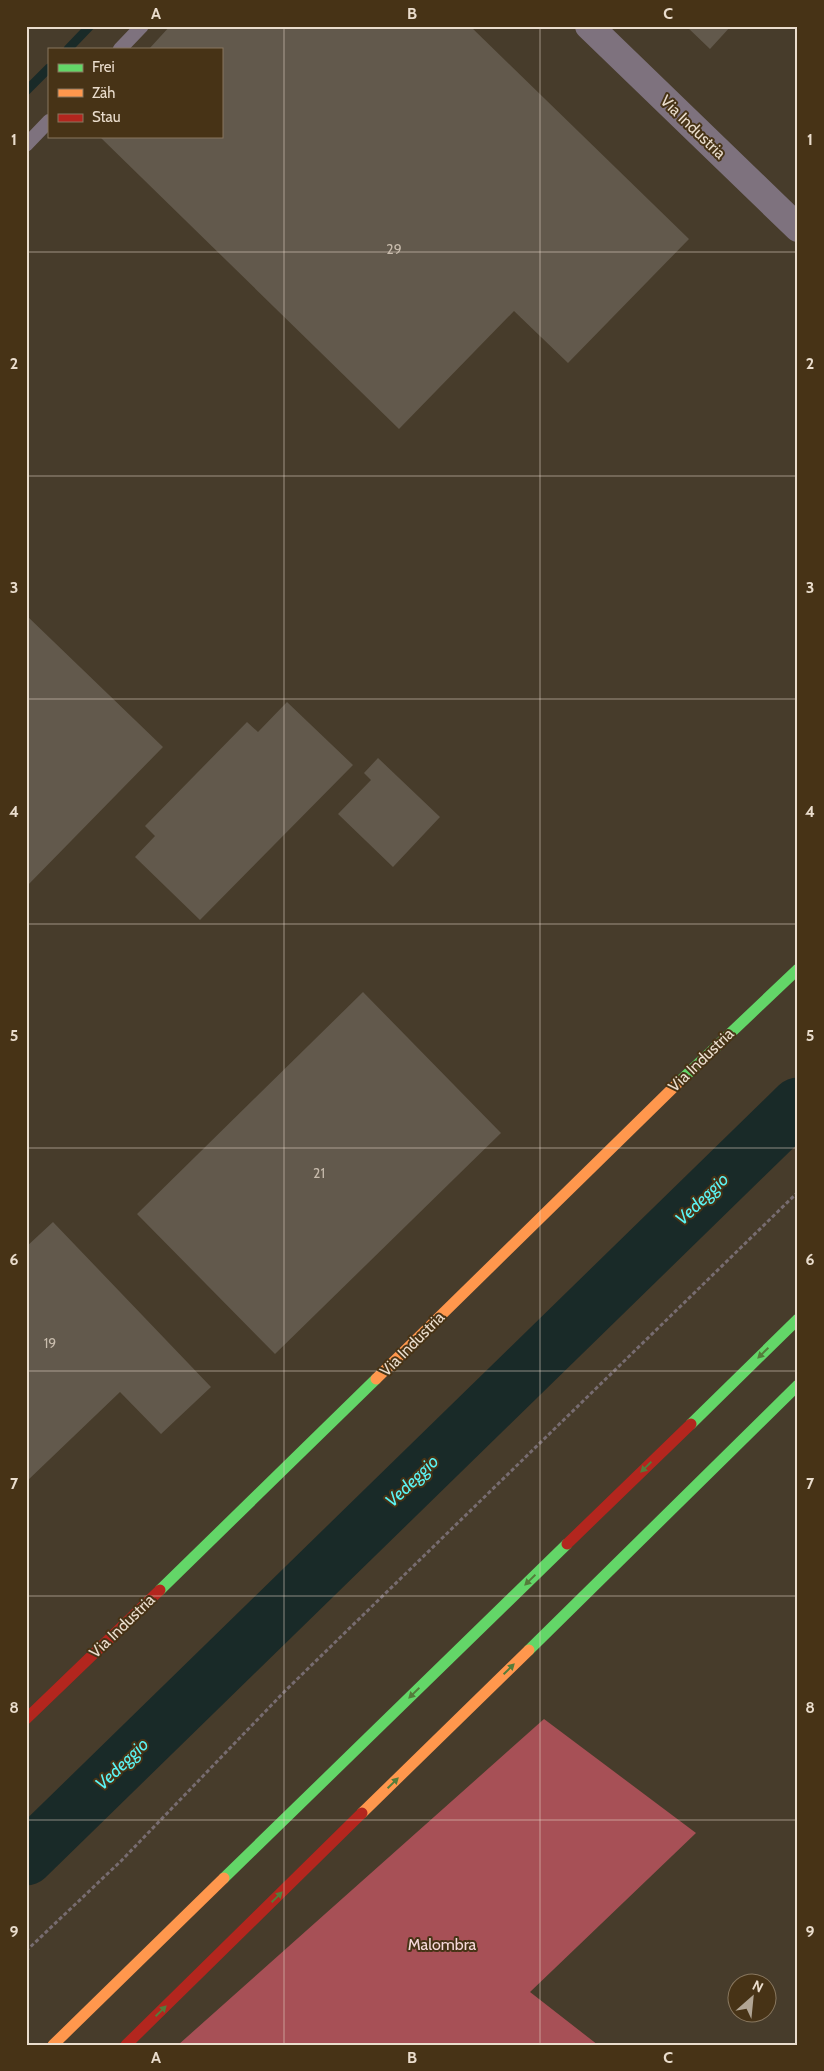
<svg xmlns="http://www.w3.org/2000/svg" width="824" height="2071" font-family="Cabin,sans-serif">
<style>
.forest{fill:#a75056}
.lines{fill:none;stroke-linecap:round;stroke-linejoin:round}
.stream{stroke:#192a28;stroke-width:9}
.river{stroke:#192a28;stroke-width:55}
.building{fill:#62594c}
.path{stroke:#776c70;stroke-width:3;stroke-dasharray:4 2.5;stroke-linecap:butt}
.lane{stroke:#7e727e;stroke-width:14}
.street{stroke:#7e727e;stroke-width:28}
.fast{stroke:#63d668;stroke-width:11}
.slow{stroke:#ff974d;stroke-width:11}
.jam{stroke:#b3261e;stroke-width:11}
.oneway{fill:#547c3b}
.grid{fill:none;stroke:#eaddcd;stroke-width:1;stroke-opacity:0.55}
.labels{text-anchor:middle;dominant-baseline:central;stroke-width:4;stroke-linejoin:round;paint-order:stroke}
.number-label{font-size:14px;fill:#c8bcad}
.street-label{font-size:16px;fill:#eaddcd;stroke:#473316}
.park-label{font-size:16px;fill:#f6d9da;stroke:#473316}
.water-label{font-size:18px;font-style:italic;fill:#5bf4f4;stroke:#473316}
.neatline{fill:none;stroke:#eaddcd;stroke-width:2}
.grid-label{font-size:16px;text-anchor:middle;font-weight:bold;fill:#eaddcd}
</style>
<rect width="100%" height="100%" fill="#473c2b"/>
<path class="forest" d="M544,1719L696,1833L530,1992L598,2045H178Z"/>
<g class="lines">
<path class="stream" d="M68,49L90,26
M26,91L49,68"/>
<path class="river" d="M26,1858L798,1105"/>
</g>
<path class="building" d="M170,26H470L689,239L568,363L514,311L399,429L99,136H221V49H149Z
M686,26H731L710,49Z
M26,615L163,747L26,887Z
M287,702L353,765L200,920L135,857L155,836L145,826L247,722L258,732Z
M378,758L440,817L393,867L338,814L371,780L364,773Z
M363,992L501,1133L275,1354L137,1214Z
M53,1222L211,1387L161,1434L120,1392L26,1482V1247Z"/>
<g class="lines">
<path class="path" d="M26,1951L122,1860L286,1690L798,1192"/>
<path class="lane" d="M120,49L142,26
M26,145L49,121"/>
<path class="street" d="M589,26L798,228"/>
<path class="fast" d="M679,1082L798,969
M691,1424L798,1319
M160,1590L376,1379
M529,1650L798,1385
M224,1878L567,1544"/>
<path class="slow" d="M376,1379L679,1082
M362,1813L529,1650
M53,2045L224,1878"/>
<path class="jam" d="M567,1544L691,1424
M26,1719L160,1590
M126,2045L362,1813"/>
</g>
<defs><path id="oneway-solid" d="M-6-.8H1V-3.2L6.5 0L1 3.2V.8H-6Z" transform="scale(1.25)"/></defs>
<g class="oneway">
<use href="#oneway-solid" transform="translate(763 1353) rotate(136)"/>
<use href="#oneway-solid" transform="translate(646 1467) rotate(136)"/>
<use href="#oneway-solid" transform="translate(530 1580) rotate(136)"/>
<use href="#oneway-solid" transform="translate(509 1669) rotate(-44)"/>
<use href="#oneway-solid" transform="translate(414 1693) rotate(136)"/>
<use href="#oneway-solid" transform="translate(393 1783) rotate(-44)"/>
<use href="#oneway-solid" transform="translate(277 1897) rotate(-44)"/>
<use href="#oneway-solid" transform="translate(161 2011) rotate(-44)"/>
</g>
<path class="grid" d="M284,26V2045M540,26V2045M26,252H798M26,476H798M26,699H798M26,924H798M26,1148H798M26,1371H798M26,1596H798M26,1820H798"/>
<g class="labels">
<g class="number-label">
<text x="394" y="249">29</text>
<text x="319" y="1173">21</text>
<text x="50" y="1343">19</text>
</g>
<g class="street-label">
<text transform="translate(693 127) rotate(44)">Via Industria</text>
<text transform="translate(701 1060) rotate(-44)">Via Industria</text>
<text transform="translate(412 1344) rotate(-45)">Via Industria</text>
<text transform="translate(122 1626) rotate(-44)">Via Industria</text>
</g>
<g class="park-label">
<text x="442" y="1944">Malombra</text>
</g>
<g class="water-label">
<text transform="translate(702 1199) rotate(-44)">Vedeggio</text>
<text transform="translate(412 1481) rotate(-44)">Vedeggio</text>
<text transform="translate(122 1764) rotate(-44)">Vedeggio</text>
</g>
</g>
<rect width="824" height="2071" fill="none" stroke="#473316" stroke-width="55"/>
<rect x="48" y="48" width="175" height="90" fill="#473316" stroke="#88775f"/>
<rect x="58" y="64" width="25" height="8" fill="#63d668" stroke="#88775f"/>
<text x="92" y="72" font-size="15" fill="#eaddcd">Frei</text>
<rect x="58" y="89" width="25" height="8" fill="#ff974d" stroke="#88775f"/>
<text x="92" y="98" font-size="15" fill="#eaddcd">Zäh</text>
<rect x="58" y="114" width="25" height="8" fill="#b3261e" stroke="#88775f"/>
<text x="92" y="122" font-size="15" fill="#eaddcd">Stau</text>
<g transform="translate(752 1998) rotate(27)"><circle r="24" fill="#473316" stroke="#88775f"/>
<path d="M0-4L9 19L0 12L-9 19Z" fill="#b1a594"/>
<text y="-8" font-size="14" font-weight="bold" text-anchor="middle" fill="#eaddcd">N</text>
</g>
<rect x="28" y="28" width="768" height="2016" class="neatline"/>
<g class="grid-label">
<text x="156" y="19">A</text>
<text x="412" y="19">B</text>
<text x="668" y="19">C</text>
<text x="14" y="145">1</text>
<text x="810" y="145">1</text>
<text x="14" y="369">2</text>
<text x="810" y="369">2</text>
<text x="14" y="593">3</text>
<text x="810" y="593">3</text>
<text x="14" y="817">4</text>
<text x="810" y="817">4</text>
<text x="14" y="1041">5</text>
<text x="810" y="1041">5</text>
<text x="14" y="1265">6</text>
<text x="810" y="1265">6</text>
<text x="14" y="1489">7</text>
<text x="810" y="1489">7</text>
<text x="14" y="1713">8</text>
<text x="810" y="1713">8</text>
<text x="14" y="1937">9</text>
<text x="810" y="1937">9</text>
<text x="156" y="2063">A</text>
<text x="412" y="2063">B</text>
<text x="668" y="2063">C</text>
</g>
</svg>
